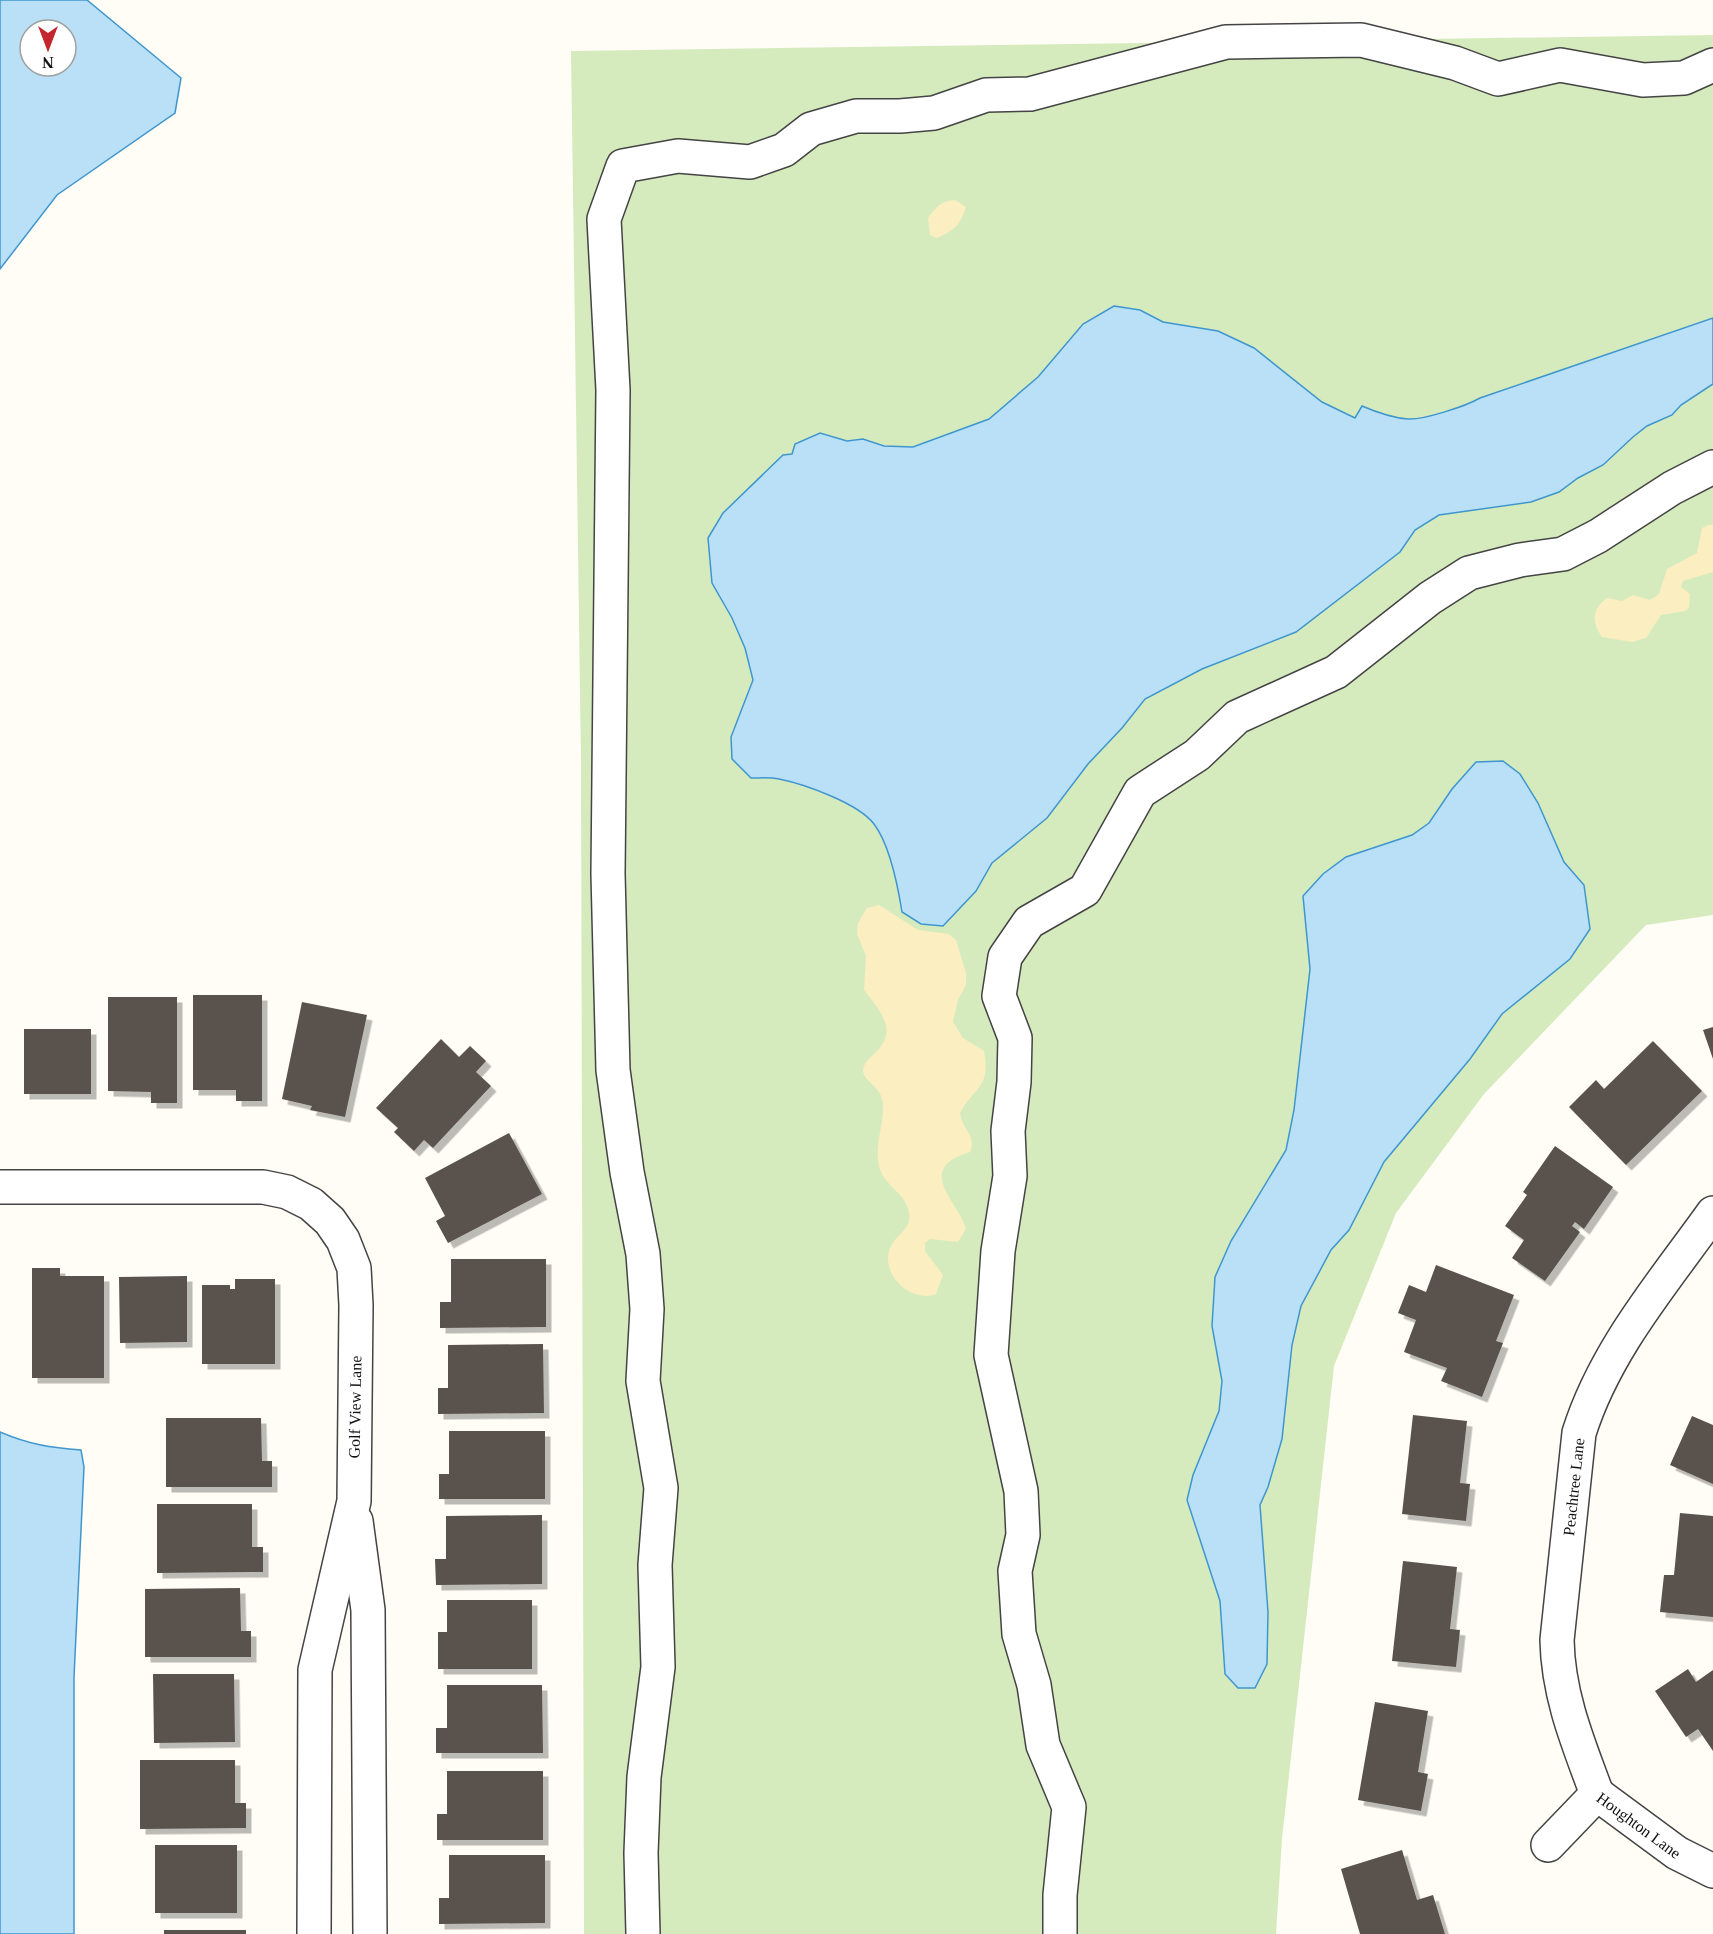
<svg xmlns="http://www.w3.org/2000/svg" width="1713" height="1934" font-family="Georgia,serif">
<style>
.green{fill:#d5ebbd}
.sand{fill:#fbeec1}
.water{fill:#b9e0f7;stroke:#3f96cf;stroke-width:1.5;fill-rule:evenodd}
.building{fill:#5a524d;filter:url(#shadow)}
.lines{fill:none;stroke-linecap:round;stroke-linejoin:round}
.minor-casing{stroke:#444;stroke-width:36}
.minor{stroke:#fff;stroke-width:33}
.labels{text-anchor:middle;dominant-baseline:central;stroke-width:6;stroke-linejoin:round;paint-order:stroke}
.street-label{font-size:16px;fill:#111;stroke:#fff}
</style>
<defs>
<filter id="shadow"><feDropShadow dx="5.5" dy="5.5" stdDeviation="0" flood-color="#0004"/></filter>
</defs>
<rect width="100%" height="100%" fill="#fffdf5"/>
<path class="green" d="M1713,35V915L1646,925L1484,1094L1396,1213L1334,1366L1282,1839L1276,1934H584L581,762L571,51Z"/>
<path class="sand" d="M955,200L966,207C961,224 954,231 937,238L930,235L928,218C936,207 941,201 955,200Z
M1708,525H1713V572L1683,581L1681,587L1690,594L1689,608L1685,611L1661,615L1646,638L1632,642L1602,637C1591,622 1592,609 1607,598L1622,601L1633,595L1650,600L1659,594L1667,569L1697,553L1702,528Z
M879,905L918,930L949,934L956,940L966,973V985L958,1000L953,1022L963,1038L984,1051C991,1088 975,1086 960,1113C962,1130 977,1135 970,1152C913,1169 959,1202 966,1229L958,1242L930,1239L925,1243V1251L943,1275L936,1294C910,1304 878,1272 891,1246C898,1233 912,1229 909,1212C905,1193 888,1188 881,1172C872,1149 884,1128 883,1104C882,1086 863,1082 863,1070C864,1062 871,1057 876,1052C899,1029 879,1010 864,990L866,956L857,934L858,923L867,908Z"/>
<path class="water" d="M0,0H87L181,78L175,113L57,195L0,269ZM30,30H66V66H30Z
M1114,306L1140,310L1163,322L1218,331L1254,348L1322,402L1355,418L1362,406C1376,412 1392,418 1408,419C1424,420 1466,406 1480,398L1713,318V384L1681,405L1672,415L1647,426L1633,437L1603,465L1578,478L1559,492L1531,502L1439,515L1415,530L1400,552L1296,632L1202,669L1145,699L1122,728L1088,764L1047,818L992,863L976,891L943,926L921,924L902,912C898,887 890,845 874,824C858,803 804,784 779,779C770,777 760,778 751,778L732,759L731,737L753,680L745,648L732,618L712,583L708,538L723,513L783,455L792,454L795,444L820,433L847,441L863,439L884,446L913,447L989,419L1038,377L1083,324Z
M1503,761L1520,774L1538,803L1564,862L1584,885L1590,929L1570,959L1502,1014L1470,1059L1384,1162L1349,1230L1331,1250L1301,1306L1292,1345L1282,1439L1268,1487L1260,1505L1268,1612L1267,1664L1255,1688H1238L1225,1674L1220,1601L1187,1500L1193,1475L1219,1411L1222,1381L1212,1326L1215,1277L1231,1241L1286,1150L1294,1110L1310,969L1303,896L1323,874L1346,857L1412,835L1429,823L1452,789L1476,762Z
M0,1432C27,1444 52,1448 81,1450L84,1467L74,1677V1934H0Z"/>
<path class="building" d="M193,995H262V1101H236V1090H193Z
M108,997H177V1103H151V1092L108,1091Z
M302,1002L367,1015L345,1117L310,1110L312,1106L282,1099Z
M1713,1027V1059L1703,1030Z
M24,1029H91V1094H24Z
M441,1039L459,1057L470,1046L486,1061L476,1072L491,1086L433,1148L424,1140L414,1151L394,1132L398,1128L376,1108Z
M1653,1041L1702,1091L1626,1165L1569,1107L1596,1080L1604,1089Z
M509,1133L542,1194L448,1243L436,1221L445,1216L425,1178Z
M1555,1146L1613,1187L1584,1229L1575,1222L1572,1226L1580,1232L1545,1281L1512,1258L1524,1240L1505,1226L1527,1195L1523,1192Z
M451,1259H546V1327L440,1328V1302H451Z
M1436,1265L1514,1295L1496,1341L1503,1343L1482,1397L1441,1381L1447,1368L1404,1352L1416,1320L1398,1313L1409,1285L1426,1292Z
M32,1268H60V1276H104V1378H32Z
M187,1276V1342L120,1343L119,1277Z
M235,1279H275V1364H202V1285H230V1289H235Z
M543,1344L544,1413L438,1414V1388H448V1345Z
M1413,1415L1467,1421L1460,1483L1470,1484L1466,1521L1402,1514Z
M1692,1416L1713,1425V1484L1670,1465Z
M166,1418H261L262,1461H272V1487H166Z
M449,1431H545V1499H439V1474H449Z
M157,1504H252V1547H263V1572L157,1573Z
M1680,1513L1713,1516V1617L1660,1612L1664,1575H1674Z
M542,1515V1584L436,1585L435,1559H446V1516Z
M1403,1561L1457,1567L1450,1629L1460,1630L1456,1667L1392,1661Z
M240,1588L241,1631H251V1657H145V1589Z
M447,1600H532V1669H438V1632H447Z
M1688,1669L1696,1682L1713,1670V1751L1698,1729L1686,1737L1655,1691Z
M153,1674H234L235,1742L154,1743Z
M447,1685H542L543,1753H436V1728H447Z
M1375,1702L1428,1711L1418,1772L1428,1774L1421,1811L1358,1800Z
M140,1760H235V1803H246V1828L140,1829Z
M447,1771H543V1840H437V1814H447Z
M155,1845H237V1913H155Z
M1402,1850L1417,1900L1433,1895L1445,1934H1360L1341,1869Z
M449,1855H545V1923L439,1924V1898H449Z
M164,1930H246V1934H164Z"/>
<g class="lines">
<defs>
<g id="minor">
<path d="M0,1187H263L287,1192L311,1204L330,1221L343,1240L354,1268L356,1305L354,1501L315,1670L314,1934"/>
<path d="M356,1521L368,1610L370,1934"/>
<path id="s1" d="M1597,1794C1578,1743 1558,1695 1557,1640L1579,1433C1605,1350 1663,1283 1713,1213"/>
<path id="s2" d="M1548,1845L1597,1794L1677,1853L1713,1871"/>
<path d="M643,1934L641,1853L644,1777L658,1667L655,1565L661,1488L643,1381L647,1309L643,1254L627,1172L613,1070L608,874L613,390L604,219L623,166L678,156L750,162L784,150L811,129L856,116H900L934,113L986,95L1030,94L1226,42L1361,40L1455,63L1498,79L1560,65L1643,80L1684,78L1713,65"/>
<path d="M1060,1934V1895L1069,1807L1043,1745L1034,1685L1019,1634L1015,1571L1023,1535L1021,1491L991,1355L998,1251L1010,1176L1008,1131L1014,1082L1015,1038L999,996L1005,957L1029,922L1085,890L1140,792L1197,755L1237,717L1336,672L1430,598L1469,573L1520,560L1563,554L1598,536L1672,488L1713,467"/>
</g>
</defs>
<use href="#minor" class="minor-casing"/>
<use href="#minor" class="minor"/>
</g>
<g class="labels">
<g class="street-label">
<text transform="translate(355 1407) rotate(-89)">Golf View Lane</text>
<text stroke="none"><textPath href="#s1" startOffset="314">Peachtree Lane</textPath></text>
<text stroke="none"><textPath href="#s2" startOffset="123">Houghton Lane</textPath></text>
</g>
</g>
<g transform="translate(48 48) rotate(180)"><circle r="28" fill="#ffffff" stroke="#a0a0a0" stroke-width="1.5"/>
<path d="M0-4.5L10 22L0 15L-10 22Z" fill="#c4262e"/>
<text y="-9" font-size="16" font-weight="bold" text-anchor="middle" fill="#111111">N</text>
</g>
</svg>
